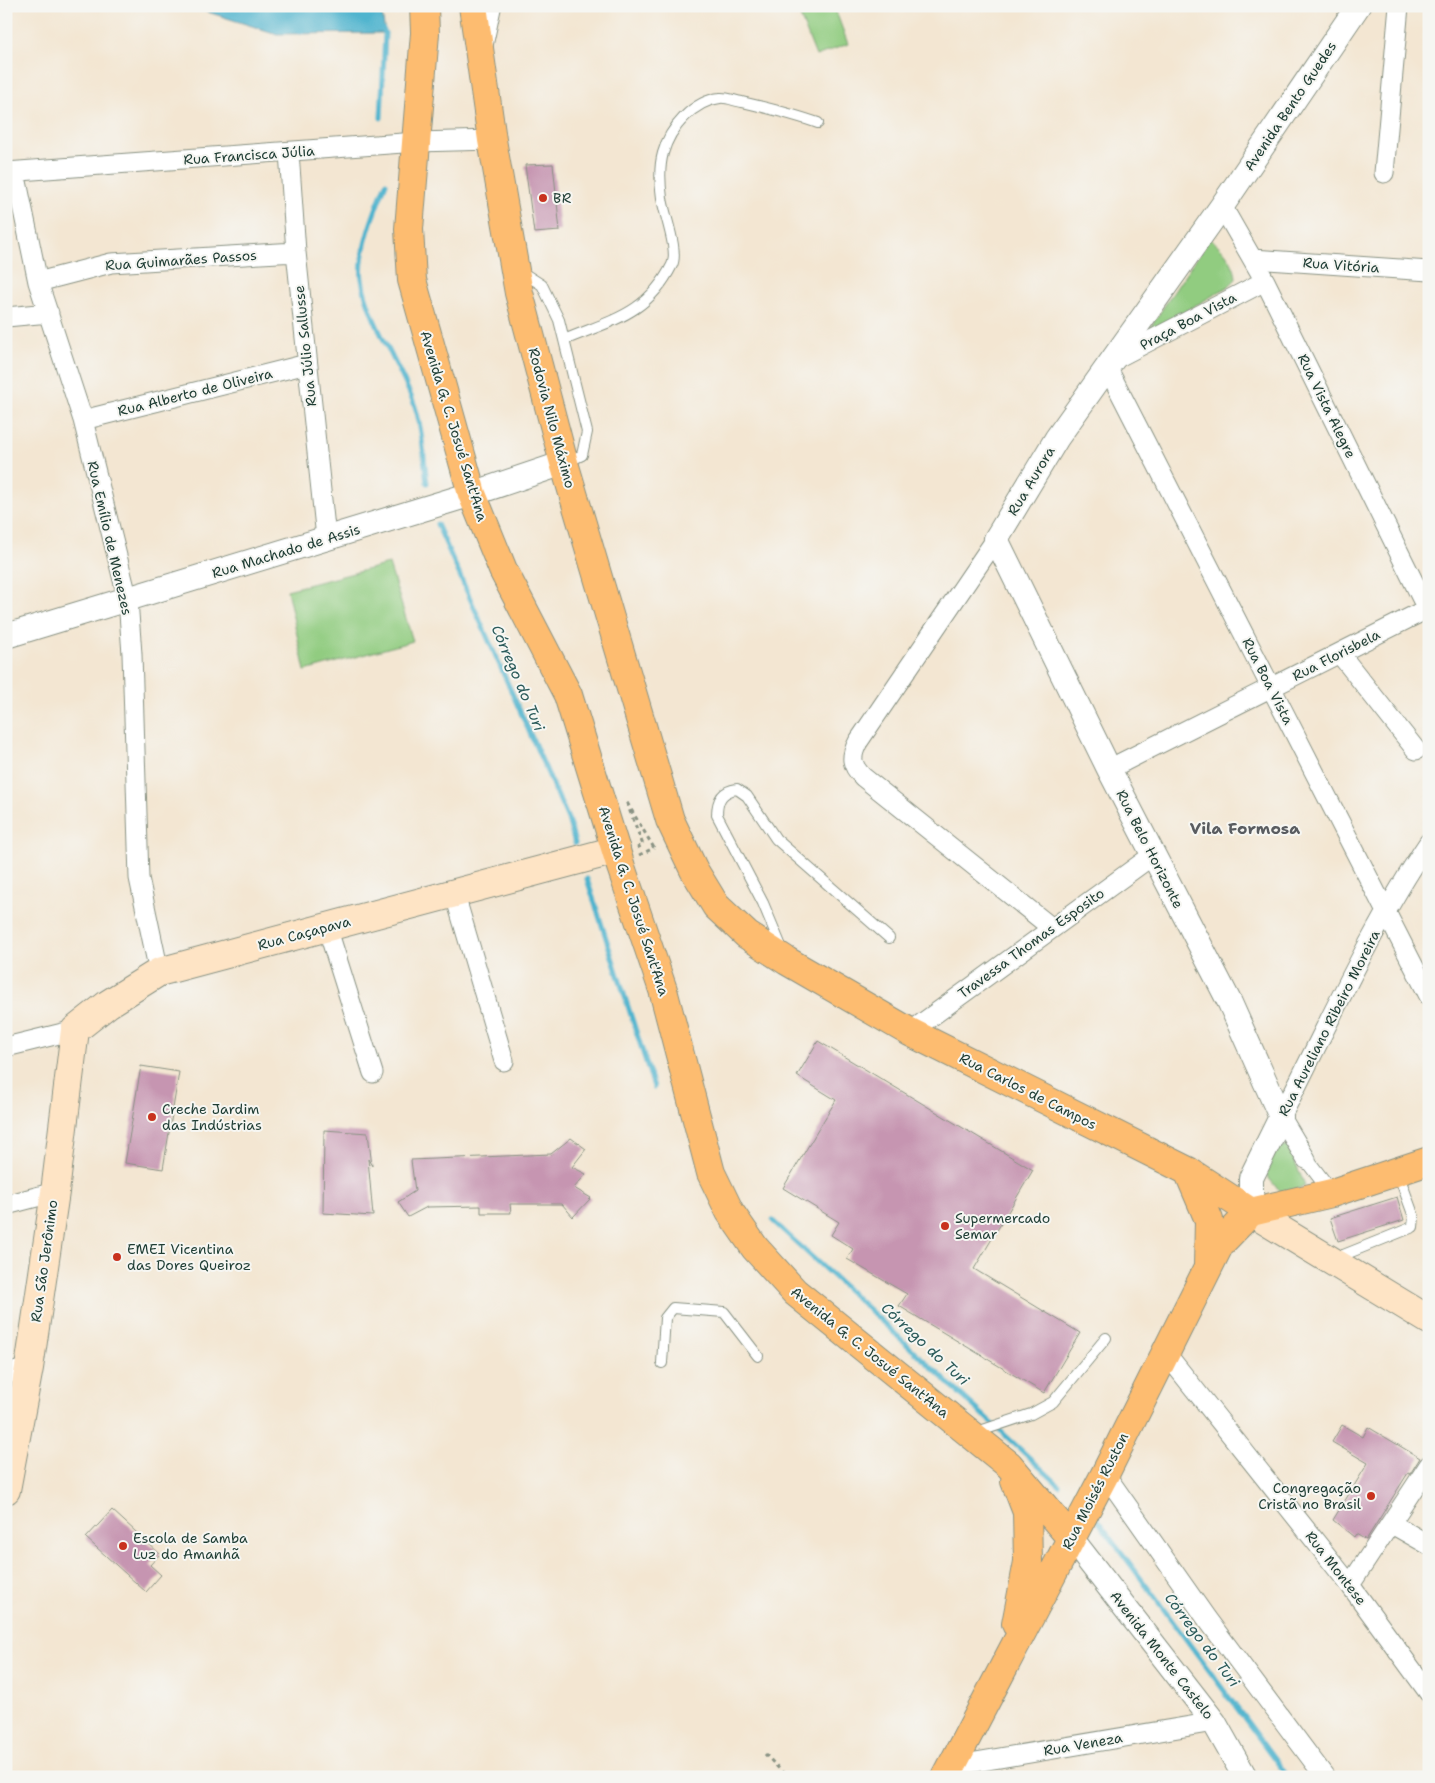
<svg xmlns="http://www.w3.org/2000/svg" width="1435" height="1783" font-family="'Shantell Sans',sans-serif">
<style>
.green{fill:#91cc80;stroke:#58845a}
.water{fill:#50b4ce;stroke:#387881}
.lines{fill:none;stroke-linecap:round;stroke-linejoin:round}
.stream{stroke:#50b4ce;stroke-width:5}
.building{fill:#c695b1}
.service-casing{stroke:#899283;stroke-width:12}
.pedestrian-casing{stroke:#899283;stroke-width:16}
.minor-casing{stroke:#899283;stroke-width:21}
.tertiary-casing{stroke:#899283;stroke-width:26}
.secondary-casing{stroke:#899283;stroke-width:30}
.primary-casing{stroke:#899283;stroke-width:30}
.path{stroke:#899283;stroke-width:3;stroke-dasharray:4 4;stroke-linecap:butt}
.service{stroke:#fff;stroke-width:10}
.pedestrian{stroke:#fff;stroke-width:14}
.minor{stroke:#fff;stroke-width:19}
.tertiary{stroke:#fff;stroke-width:24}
.secondary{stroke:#fee4c5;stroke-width:28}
.primary{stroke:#fdbc6f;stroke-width:28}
.poi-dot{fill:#c8321e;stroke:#f6f6f2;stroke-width:2}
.labels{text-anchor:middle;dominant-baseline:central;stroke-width:4;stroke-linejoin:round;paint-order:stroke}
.street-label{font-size:14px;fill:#1f3d34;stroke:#f6f6f2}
.poi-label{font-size:14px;fill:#1f3d34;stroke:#f6f6f2;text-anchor:start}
.water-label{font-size:15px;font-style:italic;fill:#2b5b5a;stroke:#f6f6f2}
.quarter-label{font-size:16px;font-weight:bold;fill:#595c60;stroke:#f6f6f2}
</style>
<rect width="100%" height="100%" fill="#f6f6f2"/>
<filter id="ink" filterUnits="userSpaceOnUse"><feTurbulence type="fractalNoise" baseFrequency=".02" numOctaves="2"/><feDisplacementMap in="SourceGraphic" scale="10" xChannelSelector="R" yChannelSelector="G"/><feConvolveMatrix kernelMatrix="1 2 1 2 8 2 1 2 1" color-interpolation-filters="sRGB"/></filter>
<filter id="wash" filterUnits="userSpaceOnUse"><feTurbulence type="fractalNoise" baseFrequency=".0096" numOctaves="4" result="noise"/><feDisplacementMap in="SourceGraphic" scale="20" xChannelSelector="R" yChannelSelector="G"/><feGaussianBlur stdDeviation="1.12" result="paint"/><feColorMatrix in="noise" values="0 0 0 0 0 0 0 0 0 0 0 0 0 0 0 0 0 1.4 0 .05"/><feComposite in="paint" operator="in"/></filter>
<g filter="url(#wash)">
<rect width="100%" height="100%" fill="#f3e6d2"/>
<path class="green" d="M796,6H834L848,44L816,56Z
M1209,239C1221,245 1236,264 1236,279L1229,286L1154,330L1149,329Z
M389,564L413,641L305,671L287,590Z
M1278,1145L1288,1147L1305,1185L1292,1192H1280L1263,1171Z"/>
<path class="water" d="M189,6H381L385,33L277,34Z"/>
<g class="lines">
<path class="stream" d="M381,118L385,33L383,29
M386,183C376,208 358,252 362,279C367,317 398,363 413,401C422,422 424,460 427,483
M437,524L568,819L575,843
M587,879L654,1087
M773,1221L1059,1485
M1096,1518L1288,1777"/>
</g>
<g id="blocks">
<path class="building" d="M553,164L560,231L534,233L525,165Z
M818,1041L1033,1170L974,1269L1080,1333L1044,1393L899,1306L907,1294L847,1259L853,1249L831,1235L839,1222L783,1188L836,1100L797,1076Z
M141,1066L179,1072L163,1169L125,1163Z
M324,1130L368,1133L372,1166L368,1159L373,1216L323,1213Z
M571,1138L586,1149L572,1167L586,1174L574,1188L591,1198L573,1217L562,1204H510L511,1213H481V1206L427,1207L408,1217L398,1202L415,1191L411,1160L551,1154Z
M1397,1197L1404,1220L1338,1241L1330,1218Z
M1342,1425L1363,1437L1368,1427L1420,1458L1410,1474L1408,1473L1366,1540L1356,1534L1354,1537L1333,1520L1368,1463L1332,1442Z
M112,1510L160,1554L150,1565L161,1575L146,1592L86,1538Z"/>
</g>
</g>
<g filter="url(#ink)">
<use href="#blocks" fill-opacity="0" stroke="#899283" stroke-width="1"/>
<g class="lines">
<defs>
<path id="service" d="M520,271L542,285L559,320L587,432L582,455L565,463
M564,340C611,320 647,315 672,265C679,251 664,214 662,198C660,184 659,167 663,153C670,128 693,101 720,98C726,97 735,101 742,102C768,108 793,114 818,123
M783,951L763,903L717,815C717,801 721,791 737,789L747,796L776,839L889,938
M1336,1258L1413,1227L1414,1217L1398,1173
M662,1363L665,1318L673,1308L724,1312L758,1356
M974,1433L1031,1414L1053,1402L1106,1338"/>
<path id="pedestrian" d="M1306,1159L1332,1193"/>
<path id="minor" d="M289,152L296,252L326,538
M6,172L417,142L492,140
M15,172L38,282L83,420L128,600L132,654L139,878L159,972
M1384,173L1399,6
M1222,206L1265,281L1427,609
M1253,259L1429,271
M38,282L111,263L296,252
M6,317L49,313
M1113,360L1265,281
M1107,367L1429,996
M83,420L307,364
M996,539L858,742C850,757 851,765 863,777L1052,928
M1340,654L1416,750
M1109,769L1429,608
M454,892L504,1061
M327,927L373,1073
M910,1032L1153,855
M6,1047L75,1030
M1306,1159L1281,1117C1328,1025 1371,928 1429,842
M6,1205L55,1192
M1165,1352L1350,1585L1429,1693
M6,1374L29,1368
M1105,1474L1207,1619L1325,1777
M1392,1524L1429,1545
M1350,1585L1429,1465
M952,1766L1214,1722"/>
<path id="tertiary" d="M481,43L489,6
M6,636L472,494L564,463
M1251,1212V1178L1281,1117L1230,1003L1109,769L996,539L1057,438L1222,206L1358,6
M1071,1538L1214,1722L1245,1777"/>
<path id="secondary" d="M1251,1212L1429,1320
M6,1490L29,1368L55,1192L75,1030L108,1004L159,972L616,850"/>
<path id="primary" d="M424,6L425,33L409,229L412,280L472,494L503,570L568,695L621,867L663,990L711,1173L730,1212L755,1248L795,1292L1009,1465L1071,1538
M473,6L492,140L519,293L564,463L670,820L694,870L716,906L747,935L787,961L910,1032L1188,1171L1251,1212
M1188,1171L1209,1220L1208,1266
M1251,1212L1332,1193L1429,1161
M1015,1481L1027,1512L1028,1562L1016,1624
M946,1777L1105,1474L1220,1244L1251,1212"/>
</defs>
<use href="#service" class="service-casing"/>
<use href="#pedestrian" class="pedestrian-casing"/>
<use href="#minor" class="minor-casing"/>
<use href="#tertiary" class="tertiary-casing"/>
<use href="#secondary" class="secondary-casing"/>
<use href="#primary" class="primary-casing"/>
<path class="path" d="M637,848L643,845L626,801L654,848
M639,855L654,848
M765,1754L787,1777"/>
<use href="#service" class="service"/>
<use href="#pedestrian" class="pedestrian"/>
<use href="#minor" class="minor"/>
<use href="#tertiary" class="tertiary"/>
<use href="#secondary" class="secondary"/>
<use href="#primary" class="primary"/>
</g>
</g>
<g class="poi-dot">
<circle cx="543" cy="198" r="5"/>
<circle cx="152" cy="1117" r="5"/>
<circle cx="945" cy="1226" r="5"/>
<circle cx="117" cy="1257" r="5"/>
<circle cx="1371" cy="1496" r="5"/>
<circle cx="123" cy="1546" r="5"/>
</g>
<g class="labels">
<g class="street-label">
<text transform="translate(1290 106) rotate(-56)">Avenida Bento Guedes</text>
<text transform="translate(249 155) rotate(-4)">Rua Francisca Júlia</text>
<text transform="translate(181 260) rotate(-4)">Rua Guimarães Passos</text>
<text transform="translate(1341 265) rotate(4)">Rua Vitória</text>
<text transform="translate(1188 321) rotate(-28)">Praça Boa Vista</text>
<text transform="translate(305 346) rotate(-96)">Rua Júlio Sallusse</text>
<text transform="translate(195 392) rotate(-14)">Rua Alberto de Oliveira</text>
<text transform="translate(1327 406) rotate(64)">Rua Vista Alegre</text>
<text transform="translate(552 418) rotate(75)">Rodovia Nilo Máximo</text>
<text transform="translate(454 426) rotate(73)">Avenida G. C. Josué Sant'Ana</text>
<text transform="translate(1031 481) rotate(-59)">Rua Aurora</text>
<text transform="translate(110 538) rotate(77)">Rua Emílio de Menezes</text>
<text transform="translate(286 551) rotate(-17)">Rua Machado de Assis</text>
<text transform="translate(1336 655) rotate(-27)">Rua Florisbela</text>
<text transform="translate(1268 681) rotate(63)">Rua Boa Vista</text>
<text transform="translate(1150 849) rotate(63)">Rua Belo Horizonte</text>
<text transform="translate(634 901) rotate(72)">Avenida G. C. Josué Sant'Ana</text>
<text transform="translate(304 933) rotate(-15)">Rua Caçapava</text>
<text transform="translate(1031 943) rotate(-36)">Travessa Thomas Esposito</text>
<text transform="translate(1329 1023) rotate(-63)">Rua Aureliano Ribeiro Moreira</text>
<text transform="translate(1028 1091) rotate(27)">Rua Carlos de Campos</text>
<text transform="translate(44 1261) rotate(-82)">Rua São Jerônimo</text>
<text transform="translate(870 1352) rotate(39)">Avenida G. C. Josué Sant'Ana</text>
<text transform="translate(1095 1491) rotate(-63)">Rua Moisés Ruston</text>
<text transform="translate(1336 1568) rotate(52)">Rua Montese</text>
<text transform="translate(1162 1655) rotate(52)">Avenida Monte Castelo</text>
<text transform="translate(1083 1744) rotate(-10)">Rua Veneza</text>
</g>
<g class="poi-label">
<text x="553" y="198">BR</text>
<text x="162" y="1109">Creche Jardim<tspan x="162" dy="16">das Indústrias</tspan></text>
<text x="955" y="1218">Supermercado<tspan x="955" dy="16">Semar</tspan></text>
<text x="127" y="1249">EMEI Vicentina<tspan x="127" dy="16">das Dores Queiroz</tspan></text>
<text x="1361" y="1488" text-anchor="end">Congregação<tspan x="1361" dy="16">Cristã no Brasil</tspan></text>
<text x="133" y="1538">Escola de Samba<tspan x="133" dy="16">Luz do Amanhã</tspan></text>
</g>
<g class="water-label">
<text transform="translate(518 678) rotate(67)">Córrego do Turi</text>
<text transform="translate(925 1344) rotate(43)">Córrego do Turi</text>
<text transform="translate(1202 1640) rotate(53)">Córrego do Turi</text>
</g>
<g class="quarter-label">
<text x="1245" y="828">Vila Formosa</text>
</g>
</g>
<rect width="1435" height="1783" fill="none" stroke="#f6f6f2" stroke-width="25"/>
</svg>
